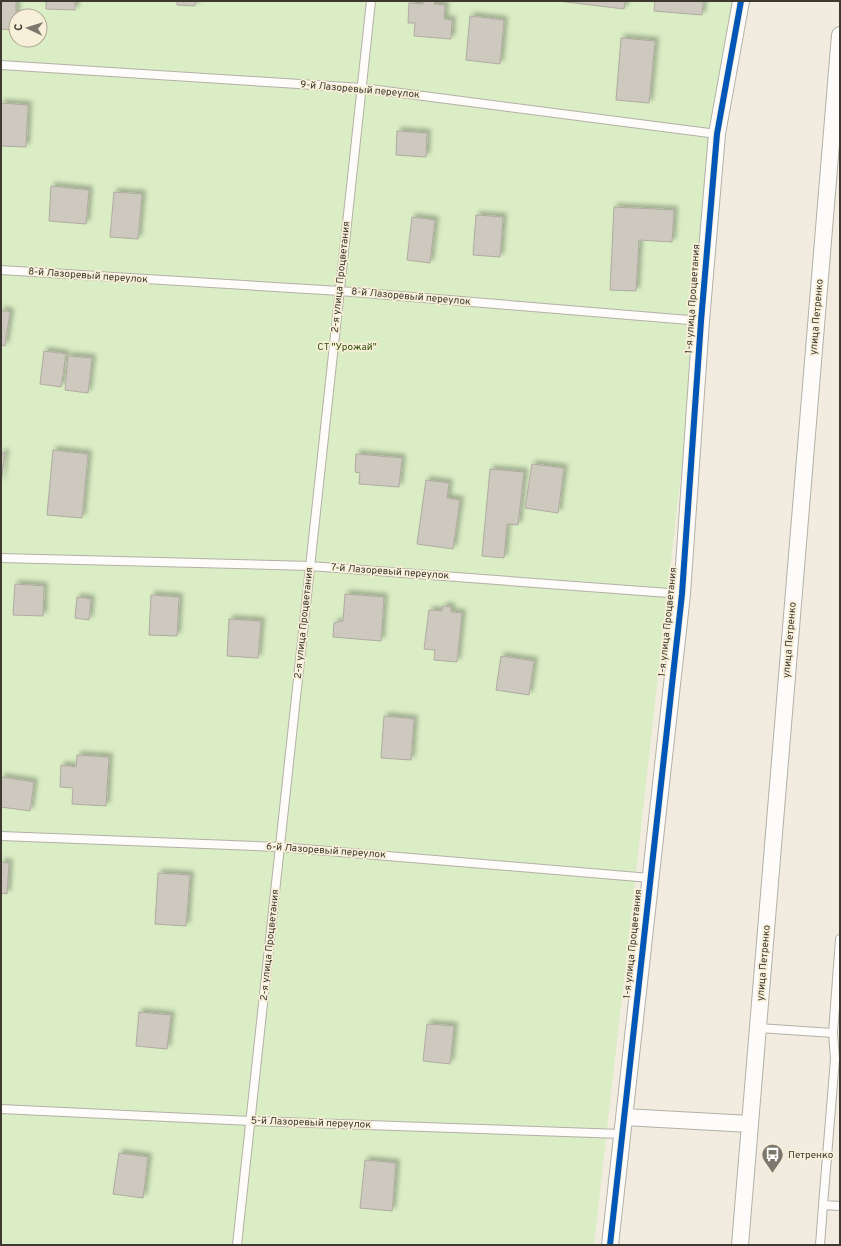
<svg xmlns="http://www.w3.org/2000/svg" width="841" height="1246" font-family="Overpass,sans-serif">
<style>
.green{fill:#daedc4;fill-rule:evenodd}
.building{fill:#cdc9bf;stroke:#b0aba1;filter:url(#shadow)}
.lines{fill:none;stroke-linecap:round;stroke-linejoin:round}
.lane-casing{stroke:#b3b0a6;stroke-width:10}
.street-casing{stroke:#b3b0a6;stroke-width:18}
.lane{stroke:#fdfcfa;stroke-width:8}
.street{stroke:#fdfcfa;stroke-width:16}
.cycleway-casing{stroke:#f8efd8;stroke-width:8}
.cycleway{stroke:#0057b8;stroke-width:6}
.labels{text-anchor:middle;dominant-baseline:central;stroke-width:3.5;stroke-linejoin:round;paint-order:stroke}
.street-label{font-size:10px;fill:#3d3930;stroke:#f8efd8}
.park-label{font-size:10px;fill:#2e500d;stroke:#f8efd8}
.poi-label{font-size:10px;fill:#3d3930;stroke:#f8efd8;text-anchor:start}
</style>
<defs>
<filter id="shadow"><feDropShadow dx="3.5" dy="-3.5" stdDeviation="2" flood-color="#0004"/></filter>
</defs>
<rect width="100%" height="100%" fill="#f1ecdf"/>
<path class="green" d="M1,1H734L594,1245H1ZM16,16H40V40H16Z"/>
<path class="building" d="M1,1H16V30L1,29Z
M46,1H75V10L46,9Z
M177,1H195V6L177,5Z
M423,1H435L434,4L445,5L444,19L452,20L451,39L414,36L415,23H408L409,3L423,4Z
M558,1H625L624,9Z
M655,1H703L702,15L654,11Z
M470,16L504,20L500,64L466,60Z
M621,38L655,41L649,103L616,100Z
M1,103L28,105L26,147L1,146Z
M397,131L427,133L426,157L396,155Z
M51,186L89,190L86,224L49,221Z
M114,192L142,194L138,239L110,237Z
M614,207L674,210L672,242L639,240L636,291L610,290Z
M476,215L503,217L500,257L473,255Z
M412,217L435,220L430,263L407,260Z
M1,310L10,312L5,346L1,345Z
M44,351L66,354L61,387L40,384Z
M68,356L92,358L88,393L65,390Z
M53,450L88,454L82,518L47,515Z
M1,453H5L1,483Z
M356,454L402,458L399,487L359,484L360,473L355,472Z
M532,464L564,468L558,513L525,508Z
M490,469L524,472L518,525L507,524L504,558L482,556Z
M426,480L449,483L447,498L460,500L453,549L417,544Z
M15,584L44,586L43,616L13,615Z
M345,594L384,597L381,641L333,637L334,623L343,621Z
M151,595L179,597L177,636L149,635Z
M77,597L91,599L89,620L75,618Z
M443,606L451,607V612L462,613L457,662L434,660L435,650L424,649L429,610L442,611Z
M229,619L261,621L258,658L227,656Z
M501,656L534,661L529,695L496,690Z
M384,716L414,719L411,760L381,758Z
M77,755L109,757L106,806L72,804L73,788L60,787L61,765L76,767Z
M1,777L34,782L30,811L1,807Z
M1,862L9,863L7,894L1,893Z
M158,873L190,875L186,926L155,924Z
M139,1012L171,1015L167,1049L136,1046Z
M427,1024L454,1026L450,1064L423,1061Z
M119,1153L148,1157L143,1198L113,1194Z
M365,1160L396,1163L392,1211L360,1208Z"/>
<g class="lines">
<defs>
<path id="lane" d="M1,65L362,88L717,134
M1,270L340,291L701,321
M1,558L310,566L682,594
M1,836L280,847L650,878
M758,1028L833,1033
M1,1109L251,1121L622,1134
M823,1205L835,1059L833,1033L840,939
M237,1245L371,1
M820,1245L823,1205L840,1206"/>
<path id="street" d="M624,1117L750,1124
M610,1245L682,594L701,321L717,134L741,1
M740,1245L840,35"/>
</defs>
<use href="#lane" class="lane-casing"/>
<use href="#street" class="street-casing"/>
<use href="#lane" class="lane"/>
<use href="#street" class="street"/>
<defs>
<path id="cycleway" d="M610,1245L682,594L701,321L717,134L741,1"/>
</defs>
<use href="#cycleway" class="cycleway-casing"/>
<use href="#cycleway" class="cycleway"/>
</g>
<defs>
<symbol id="bus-pin" viewBox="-11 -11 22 30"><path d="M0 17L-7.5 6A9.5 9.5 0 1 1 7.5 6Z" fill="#7c786d" stroke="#f8efd8"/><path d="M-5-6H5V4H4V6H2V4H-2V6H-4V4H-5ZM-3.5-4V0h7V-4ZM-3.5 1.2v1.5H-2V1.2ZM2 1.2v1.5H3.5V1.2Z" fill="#fff"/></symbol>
</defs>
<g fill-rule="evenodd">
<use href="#bus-pin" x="760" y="1142" width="25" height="34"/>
</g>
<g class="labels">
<g class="street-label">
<text transform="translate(360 90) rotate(5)">9-й Лазоревый переулок</text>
<text transform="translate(88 276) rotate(4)">8-й Лазоревый переулок</text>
<text transform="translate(341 277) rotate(-84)">2-я улица Процветания</text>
<text transform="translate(411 297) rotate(5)">8-й Лазоревый переулок</text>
<text transform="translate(693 299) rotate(-86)">1-я улица Процветания</text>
<text transform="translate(817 317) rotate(-85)">улица Петренко</text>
<text transform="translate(390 572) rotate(4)">7-й Лазоревый переулок</text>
<text transform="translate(668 622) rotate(-84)">1-я улица Процветания</text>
<text transform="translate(304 623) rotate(-84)">2-я улица Процветания</text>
<text transform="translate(790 640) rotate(-85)">улица Петренко</text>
<text transform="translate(326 851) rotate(4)">6-й Лазоревый переулок</text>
<text transform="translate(633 944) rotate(-84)">1-я улица Процветания</text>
<text transform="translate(270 945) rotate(-84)">2-я улица Процветания</text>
<text transform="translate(764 963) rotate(-85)">улица Петренко</text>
<text transform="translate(311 1123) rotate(2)">5-й Лазоревый переулок</text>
</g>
<g class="park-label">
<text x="347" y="347">СТ "Урожай"</text>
</g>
<g class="poi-label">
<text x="788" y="1155">Петренко</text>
</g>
</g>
<rect width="841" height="1246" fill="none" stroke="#3d3930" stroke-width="4"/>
<g transform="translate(28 28) rotate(274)"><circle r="19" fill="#f8efd8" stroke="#ada695"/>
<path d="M0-3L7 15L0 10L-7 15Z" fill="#7c786d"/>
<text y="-6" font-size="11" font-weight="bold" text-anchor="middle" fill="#3d3930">С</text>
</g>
</svg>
